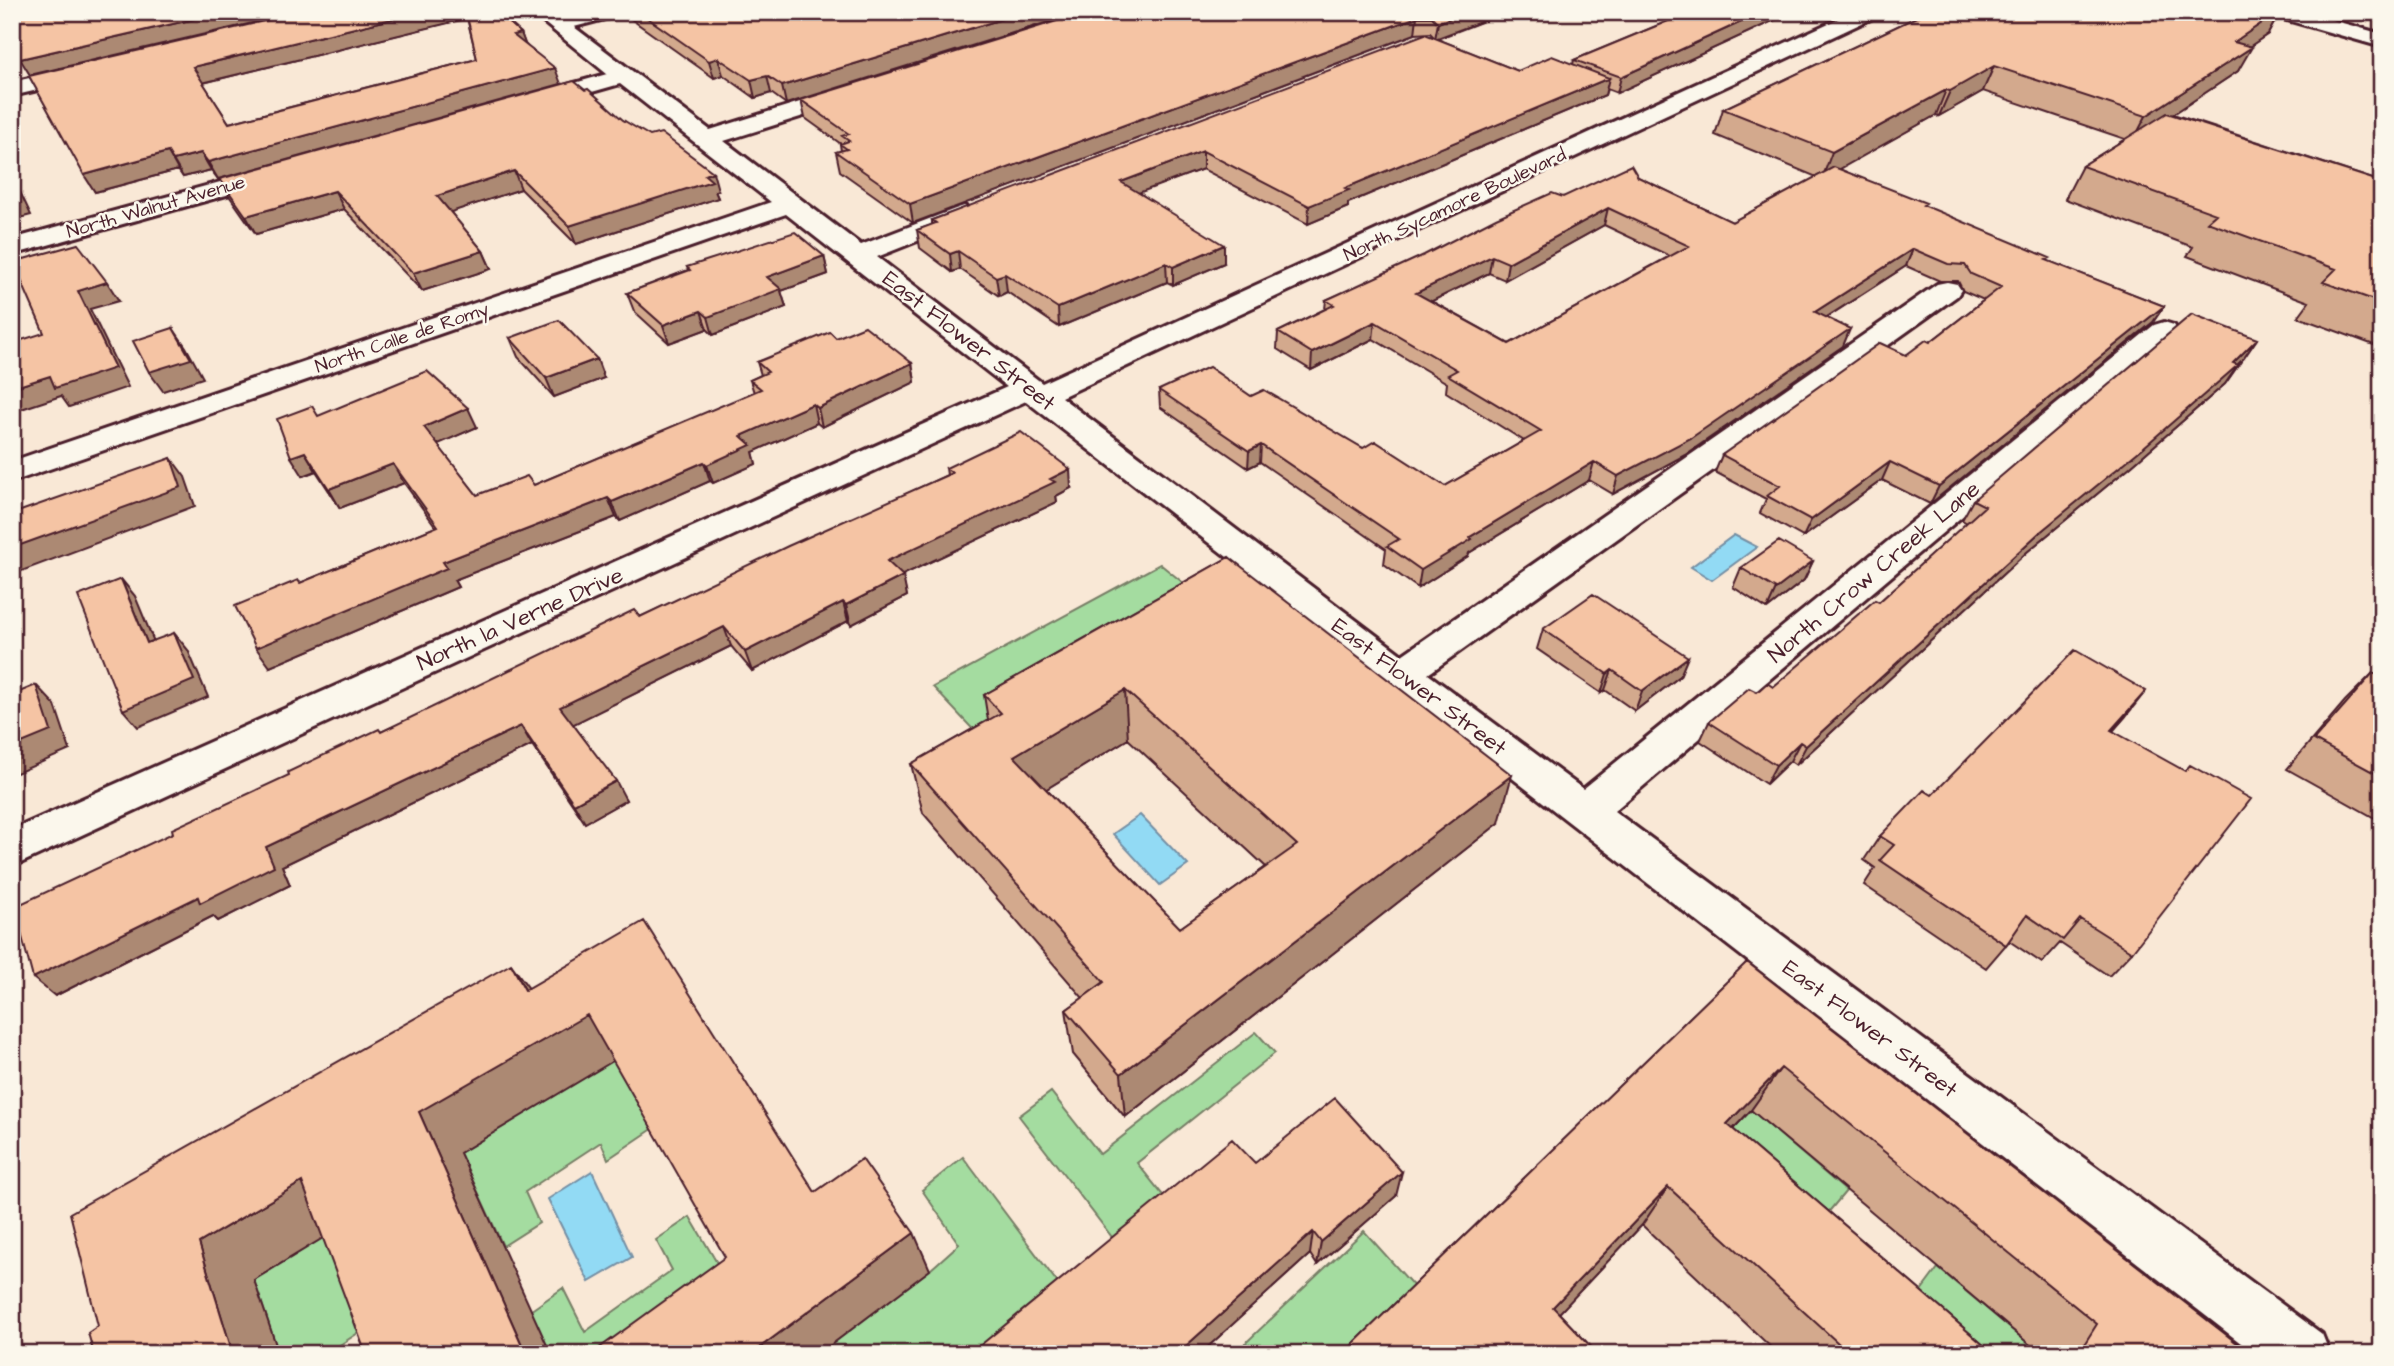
<svg xmlns="http://www.w3.org/2000/svg" width="2394" height="1366" font-family="'Architects Daughter',sans-serif">
<style>
.green{fill:#a4dca0;stroke:#777e66;stroke-width:2}
.water{fill:#92daf4;stroke:#758fa4;stroke-width:2}
.lines{fill:none;stroke-linecap:round;stroke-linejoin:round}
.street-casing{stroke:#4a1f2b;stroke-width:6}
.primary-casing{stroke:#4a1f2b;stroke-width:6}
.street{fill:#fbf7ec;fill-rule:evenodd}
.primary{fill:#fbf7ec;fill-rule:evenodd}
.wall{fill:#d3a98d;stroke:#4a1f2b;stroke-width:2;fill-rule:evenodd}
.shaded-wall{fill:#ac8973;stroke:#4a1f2b;stroke-width:2}
.building{fill:#f5c4a4;stroke:#4a1f2b;stroke-width:2;fill-rule:evenodd}
.labels{text-anchor:middle;dominant-baseline:central;stroke-width:5;stroke-linejoin:round;paint-order:stroke}
.far-street-label{font-size:19px;fill:#4a1f2b;stroke:#fbf7ec}
.street-label{font-size:23px;fill:#4a1f2b;stroke:#fbf7ec}
</style>
<rect width="100%" height="100%" fill="#f9e8d6"/>
<filter id="ink" filterUnits="userSpaceOnUse"><feTurbulence type="fractalNoise" baseFrequency=".0143" numOctaves="2"/><feDisplacementMap in="SourceGraphic" scale="14" xChannelSelector="R" yChannelSelector="G"/><feConvolveMatrix kernelMatrix="1 2 1 2 8 2 1 2 1" color-interpolation-filters="sRGB"/></filter>
<g filter="url(#ink)">
<path class="green" d="M1160,564L1212,606L982,739L933,687Z
M1256,1032L1275,1053L1137,1163L1166,1199L1115,1241L1019,1116L1051,1092L1100,1154Z
M617,1058L657,1126L608,1159L601,1142L525,1192L539,1223L503,1246L460,1153Z
M1751,1110L1846,1191L1797,1250L1699,1165Z
M963,1157L1069,1298L1002,1354H819L930,1270L959,1244L922,1190Z
M690,1217L740,1302L670,1354H550L530,1311L563,1288L585,1332L672,1270L656,1240Z
M352,1220L387,1314L326,1354H279L254,1280Z
M1364,1231L1417,1290L1353,1354H1234Z
M1938,1268L2041,1354H1910L1888,1335Z"/>
<path class="water" d="M1734,535L1757,547L1712,580L1691,567Z
M1140,815L1188,865L1160,885L1113,834Z
M592,1171L632,1257L589,1282L548,1199Z"/>
<g class="lines">
<defs>
<path id="street" d="M531,12H554L562,18L584,12H619L616,16L574,27L710,130L845,88H861L864,93L861,98L724,141L861,245L955,209L964,206L973,209L977,214L973,219L877,257L1042,383L1853,12H1880L1877,16L1061,397L1402,655L1937,284L1947,282L1957,284L1961,290L1957,296L1428,674L1583,789L2154,325L2164,322L2174,325L2178,331L2174,337L1614,811L2322,1334L2330,1354H2255L1026,401L12,867V830L1007,387L786,214L12,482V461L771,202L620,84L532,109L524,107L521,102L524,97L607,74Z
M86,65L94,67L97,72L94,77L12,96V82Z
M275,167L284,169L287,174L284,179L12,255V239Z"/>
<path id="primary" d="M2270,12H2303L2382,34V47L2273,16Z"/>
</defs>
<use href="#street" class="street-casing"/>
<use href="#primary" class="primary-casing"/>
<use href="#street" class="street"/>
<use href="#primary" class="primary"/>
</g>
<path class="wall" d="M497,12L521,33L525,44L561,84L218,179L211,170L183,177L178,170L95,192L29,76ZM467,18L477,59L229,123L203,83Z
M621,12H1080L786,104L771,93L755,98L723,75L714,78Z
M1086,12H1507L1437,39L1518,71L1573,64L1574,60L1685,14V12H1792L1617,93L1607,89L1605,95L1348,203V207L1308,224L1203,169L1139,192L1224,263L1173,285L1167,282L1059,327L1007,292L999,296L960,269L952,272L920,248L917,230L932,225V220L1434,37L1430,33L1415,34L913,223L840,171L836,152L841,151L840,144H841L805,118L801,100Z
M1927,12H2280L2268,34L2250,46L2238,71L2173,114L2382,182V348L2298,317L2309,302L2187,256L2193,247L2065,199L2082,166L2125,139L1983,91L1939,116L1936,115L1839,169L2048,261L2164,306L2153,322L1930,504L1882,480L1803,537L1760,513L1766,499L1715,472L1722,455L1930,342L1984,300L1963,291L1958,281H1940L1906,266L1826,318L1843,346L1685,455L1613,494L1589,480L1469,553L1468,556L1418,588L1384,564L1386,549L1260,462L1248,468L1160,407L1159,390L1251,396L1445,486L1524,441L1446,392L1447,383L1373,339L1311,370L1277,349L1278,332L1325,309L1326,300L1563,197L1638,177L1732,222L1817,177L1715,135L1723,109ZM1604,225L1670,256L1509,344L1431,301L1489,273L1505,280Z
M623,120L718,190L715,191L718,198L576,244L521,189L450,212L483,251L491,269L422,291L344,209L256,234L230,197L220,179Z
M824,256L828,274L781,291L786,307L713,335L707,329L669,343L634,311L627,293L688,270L687,267Z
M510,338L604,378L554,397L518,357Z
M836,338L912,363L915,382L822,427L817,423L753,452L756,464L713,483L710,481L620,521L616,517L454,580L458,587L270,667L300,583L436,527L404,483L340,508L316,471L303,476L318,416L477,427L437,444L477,495L534,485L754,393L750,380L761,375L757,362Z
M2257,339L2225,384L2131,466L2027,552L1796,765L1790,761L1766,784L1700,741L1709,722L1757,692L1773,687L1879,602L1967,523L1962,520L1973,500Z
M946,468L1071,488L1056,496L1057,502L902,575L907,596L851,625L848,621L752,671L731,646L573,724L626,800L585,823L532,745L282,866L290,885L218,921L213,916L55,996L173,833L381,732L640,617L947,475Z
M1229,557L1499,823L1125,1117L1073,1054L1066,1010L1083,998L923,813L911,764L988,720L984,695ZM1128,739L1266,867L1180,928L1046,789Z
M1813,561L1804,580L1767,609L1733,587L1741,568Z
M1543,629L1680,676L1635,711L1605,690L1601,693L1537,649Z
M2373,673L2382,677V822L2287,769L2345,701Z
M2126,716L2113,731L2132,952L2109,976L2060,943L2042,963L2009,941L1986,968L1864,885L1875,868L1864,860L1880,836L1932,795Z
M1747,962L2251,1354H2041L1751,1110L1733,1129L1994,1354H1778L1642,1225L1559,1313L1598,1354H1351L1353,1344Z
M1255,1163L1396,1196L1317,1265L1310,1254L1200,1354H979L977,1348Z"/>
<path class="shaded-wall" d="M225,12H300L30,75L20,59Z
M421,12H467L469,18L202,83L193,67Z
M1025,12H1080L786,104L782,86Z
M1465,12H1507L1435,39L1438,23Z
M1763,12H1792L1617,93L1621,77Z
M2278,12H2280L2268,34L2221,66L2234,42Z
M1417,17L1415,34L913,223L910,204Z
M521,33L527,49L513,35Z
M2252,47L2238,71L2133,141L2146,116Z
M718,58L723,75L714,78L709,61Z
M1994,66L1983,91L1939,116L1950,91Z
M555,68L561,84L218,179L208,162Z
M767,76L771,93L755,98L751,80Z
M1609,78L1605,95L1348,203V207L1308,224L1309,206L1345,188Z
M1946,90L1936,115L1822,179L1832,152Z
M1203,151V169L1122,199L1121,182Z
M168,152L178,170L95,192L84,175Z
M201,153L211,170L183,177L173,160Z
M514,171L521,189L445,214L437,196Z
M713,172L718,190L715,191L718,198L576,244L569,226Z
M12,175L31,215L12,220Z
M335,191L344,209L256,234L246,216Z
M1608,208L1604,225L1505,280L1508,263Z
M1224,245V263L1173,285V267Z
M1913,249L1906,266L1808,329L1815,312Z
M483,251L491,269L422,291L413,273Z
M958,251L960,269L952,272L950,254Z
M824,256L828,274L781,291L786,307L713,335L708,317L767,277Z
M1492,256L1489,273L1414,310L1416,293Z
M1166,263L1167,282L1059,327L1058,308Z
M1005,274L1007,292L999,296L996,277Z
M107,282L119,301L90,309L128,387L69,407L61,396L12,412V388L50,376L78,291Z
M2164,306L2153,322L1930,504L1939,486Z
M701,311L707,329L669,343L663,325Z
M1375,322L1373,339L1311,370L1312,353Z
M173,328L186,347L203,378L163,391L149,372Z
M1850,329L1843,346L1685,455L1613,494L1618,476Z
M2257,339L2244,358L2236,366L2238,365L2225,384L2131,466L2027,552L1796,765L1806,746L2039,533L2233,363Z
M597,359L604,378L554,397L546,378Z
M912,363L915,382L822,427L818,408Z
M813,404L817,423L753,452L756,464L713,483L707,465L741,436Z
M468,408L477,427L434,446L424,427Z
M1261,445L1260,462L1248,468L1249,451Z
M305,452L316,471L303,476L291,457Z
M171,458L185,477L195,506L16,573L19,582L12,584V548Z
M704,462L710,481L620,521L612,502Z
M1594,462L1589,480L1469,553L1468,556L1418,588L1421,570L1470,537Z
M1890,462L1882,480L1803,537L1811,520Z
M393,464L404,483L340,508L329,489Z
M1070,469L1071,488L1056,496L1057,502L892,580L887,561Z
M608,498L616,517L454,580L458,587L270,667L256,648L443,562Z
M1813,561L1804,580L1767,609L1776,589Z
M903,576L907,596L851,625L846,605Z
M121,579L135,596L162,661L147,643Z
M843,602L848,621L752,671L745,652Z
M724,627L731,646L570,726L560,707Z
M174,633L188,650L208,697L138,727L123,710Z
M1688,657L1680,676L1635,711L1642,691Z
M1612,670L1605,690L1601,693L1607,674Z
M36,685L55,705L70,750L12,775V747Z
M1125,690L1128,739L1022,804L1014,756Z
M2146,691L2126,716L2091,755L2111,730Z
M521,726L532,745L282,866L290,885L218,921L213,916L55,996L33,978L266,847Z
M1800,742L1790,761L1766,784L1776,765Z
M1512,775L1499,823L1125,1117L1121,1074Z
M616,781L626,800L585,823L574,804Z
M511,964L544,1009L587,1015L618,1058L460,1153L551,1354H526L419,1112L525,990Z
M1781,1068L1751,1110L1699,1165L1727,1124Z
M1402,1172L1396,1196L1317,1265L1321,1242Z
M302,1182L351,1221L254,1280L279,1354H233L199,1243Z
M1668,1187L1642,1225L1533,1341L1553,1307Z
M1313,1232L1310,1254L1200,1354H1177Z
M914,1233L930,1270L819,1354H751Z"/>
<path class="building" d="M12,12H225L20,59L12,45Z
M303,12H421L193,67L229,123L477,59L466,12H497L521,33L513,35L555,68L208,162L201,153L173,160L168,152L84,175L29,76Z
M639,12H1025L782,86L767,76L751,80L718,58L709,61Z
M1086,12H1465L1438,23L1432,17H1417L910,204L836,152L847,149L840,144L849,141L842,136L849,134L801,100Z
M1690,12H1763L1621,77L1574,60Z
M1927,12H2278L2234,42L2252,47L2146,116L1994,66L1950,91L1946,90L1832,152L1723,109Z
M1425,34L1518,71L1552,56L1609,78L1345,188L1349,190L1309,206L1203,151L1121,182L1224,245L1173,267L1166,263L1058,308L1005,274L996,277L958,251L950,254L917,230L936,223L932,220Z
M574,81L585,90L588,89L623,120L650,136L661,133L713,172L705,175L712,181L569,226L514,171L437,196L483,251L413,273L335,191L246,216L220,179Z
M2167,113L2382,182V303L2323,282L2336,269L2207,222L2216,214L2082,166Z
M1631,165L1638,177L1732,222L1834,167L1926,203L1923,205L2050,258L2046,260L2164,306L1939,486L1890,462L1811,520L1767,496L1780,486L1722,455L1880,343L1906,355L1926,340L1930,342L2001,287L1971,274L1965,265L1948,264L1913,249L1815,312L1850,329L1691,438L1618,476L1594,462L1470,537L1472,539L1421,570L1387,546L1399,539L1261,445L1249,451L1159,390L1209,367L1251,396L1264,390L1363,448L1375,441L1445,486L1541,431L1448,375L1457,370L1375,322L1312,353L1278,332L1334,305L1326,300L1424,255L1496,218L1552,193L1563,197ZM1608,208L1689,246L1509,344L1416,293L1492,256L1508,263Z
M12,183L19,197L12,199Z
M795,232L824,256L767,277L781,289L708,317L701,311L663,325L627,293L690,270L687,267Z
M78,244L107,282L78,291L115,368L55,388L50,376L12,388V343L44,333L13,262Z
M2192,314L2257,339L2233,363L2238,365L2144,447L2039,533L1806,746L1800,742L1776,765L1709,722L1749,688L1757,692L1767,683L1773,687L1875,600L1879,602L1985,506L1973,500Z
M559,320L597,359L546,378L510,338Z
M865,326L912,363L818,408L813,404L741,436L751,445L707,465L704,462L612,502L608,498L443,562L447,568L256,648L235,606L298,580L300,583L438,526L393,464L329,489L305,452L291,457L277,419L312,406L318,416L427,371L468,408L424,427L477,495L527,476L534,485L761,389L750,380L768,372L757,362L830,332L836,338Z
M173,328L191,359L149,372L133,341Z
M1021,432L1070,469L1050,479L1055,482L887,561L903,576L846,605L843,602L745,652L724,627L560,707L616,781L574,804L521,726L266,847L274,866L200,903L198,897L33,978L14,907L173,833L172,829L289,775L288,772L379,729L381,732L634,610L640,617L788,546L952,473L946,468Z
M171,458L181,487L12,548V514Z
M1779,541L1813,561L1776,589L1741,568Z
M1229,557L1512,775L1121,1074L1066,1010L1104,982L911,764L1001,713L984,695ZM1125,690L1297,845L1180,928L1014,756Z
M121,579L147,643L174,633L194,680L123,710L78,596Z
M1593,594L1688,657L1642,691L1612,670L1607,674L1543,629Z
M2075,650L2146,691L2111,730L2185,771L2190,765L2251,799L2132,952L2080,919L2063,940L2027,915L2006,945L1880,860L1894,845L1880,836L1924,790L1932,795Z
M2373,673L2382,677V777L2314,740Z
M36,685L51,731L12,747V695Z
M644,921L815,1192L862,1159L914,1233L751,1354H591L725,1257L587,1015L419,1112L526,1354H366L302,1182L199,1243L233,1354H94L88,1333L98,1326L70,1213L511,964L525,990Z
M1747,962L2251,1354H2078L2097,1324L1781,1068L1727,1124L1994,1354H1850L1668,1187L1553,1307L1598,1354H1362L1353,1344Z
M1335,1098L1402,1172L1321,1242L1313,1232L1177,1354H980L977,1348L1232,1139L1255,1163Z"/>
</g>
<g class="labels">
<g class="far-street-label">
<text transform="translate(1455 205) rotate(-25)">North Sycamore Boulevard</text>
<text transform="translate(156 207) rotate(-16)">North Walnut Avenue</text>
<text transform="translate(402 338) rotate(-19)">North Calle de Romy</text>
</g>
<g class="street-label">
<text transform="translate(969 341) rotate(38)">East Flower Street</text>
<text transform="translate(1874 572) rotate(-40)">North Crow Creek Lane</text>
<text transform="translate(520 619) rotate(-24)">North la Verne Drive</text>
<text transform="translate(1419 687) rotate(37)">East Flower Street</text>
<text transform="translate(1870 1029) rotate(37)">East Flower Street</text>
</g>
</g>
<rect width="2394" height="1366" fill="none" stroke="#fbf7ec" stroke-width="42"/>
<rect x="21" y="21" width="2352" height="1324" fill="none" stroke="#4a1f2b" stroke-width="2.5" filter="url(#ink)"/>
</svg>
